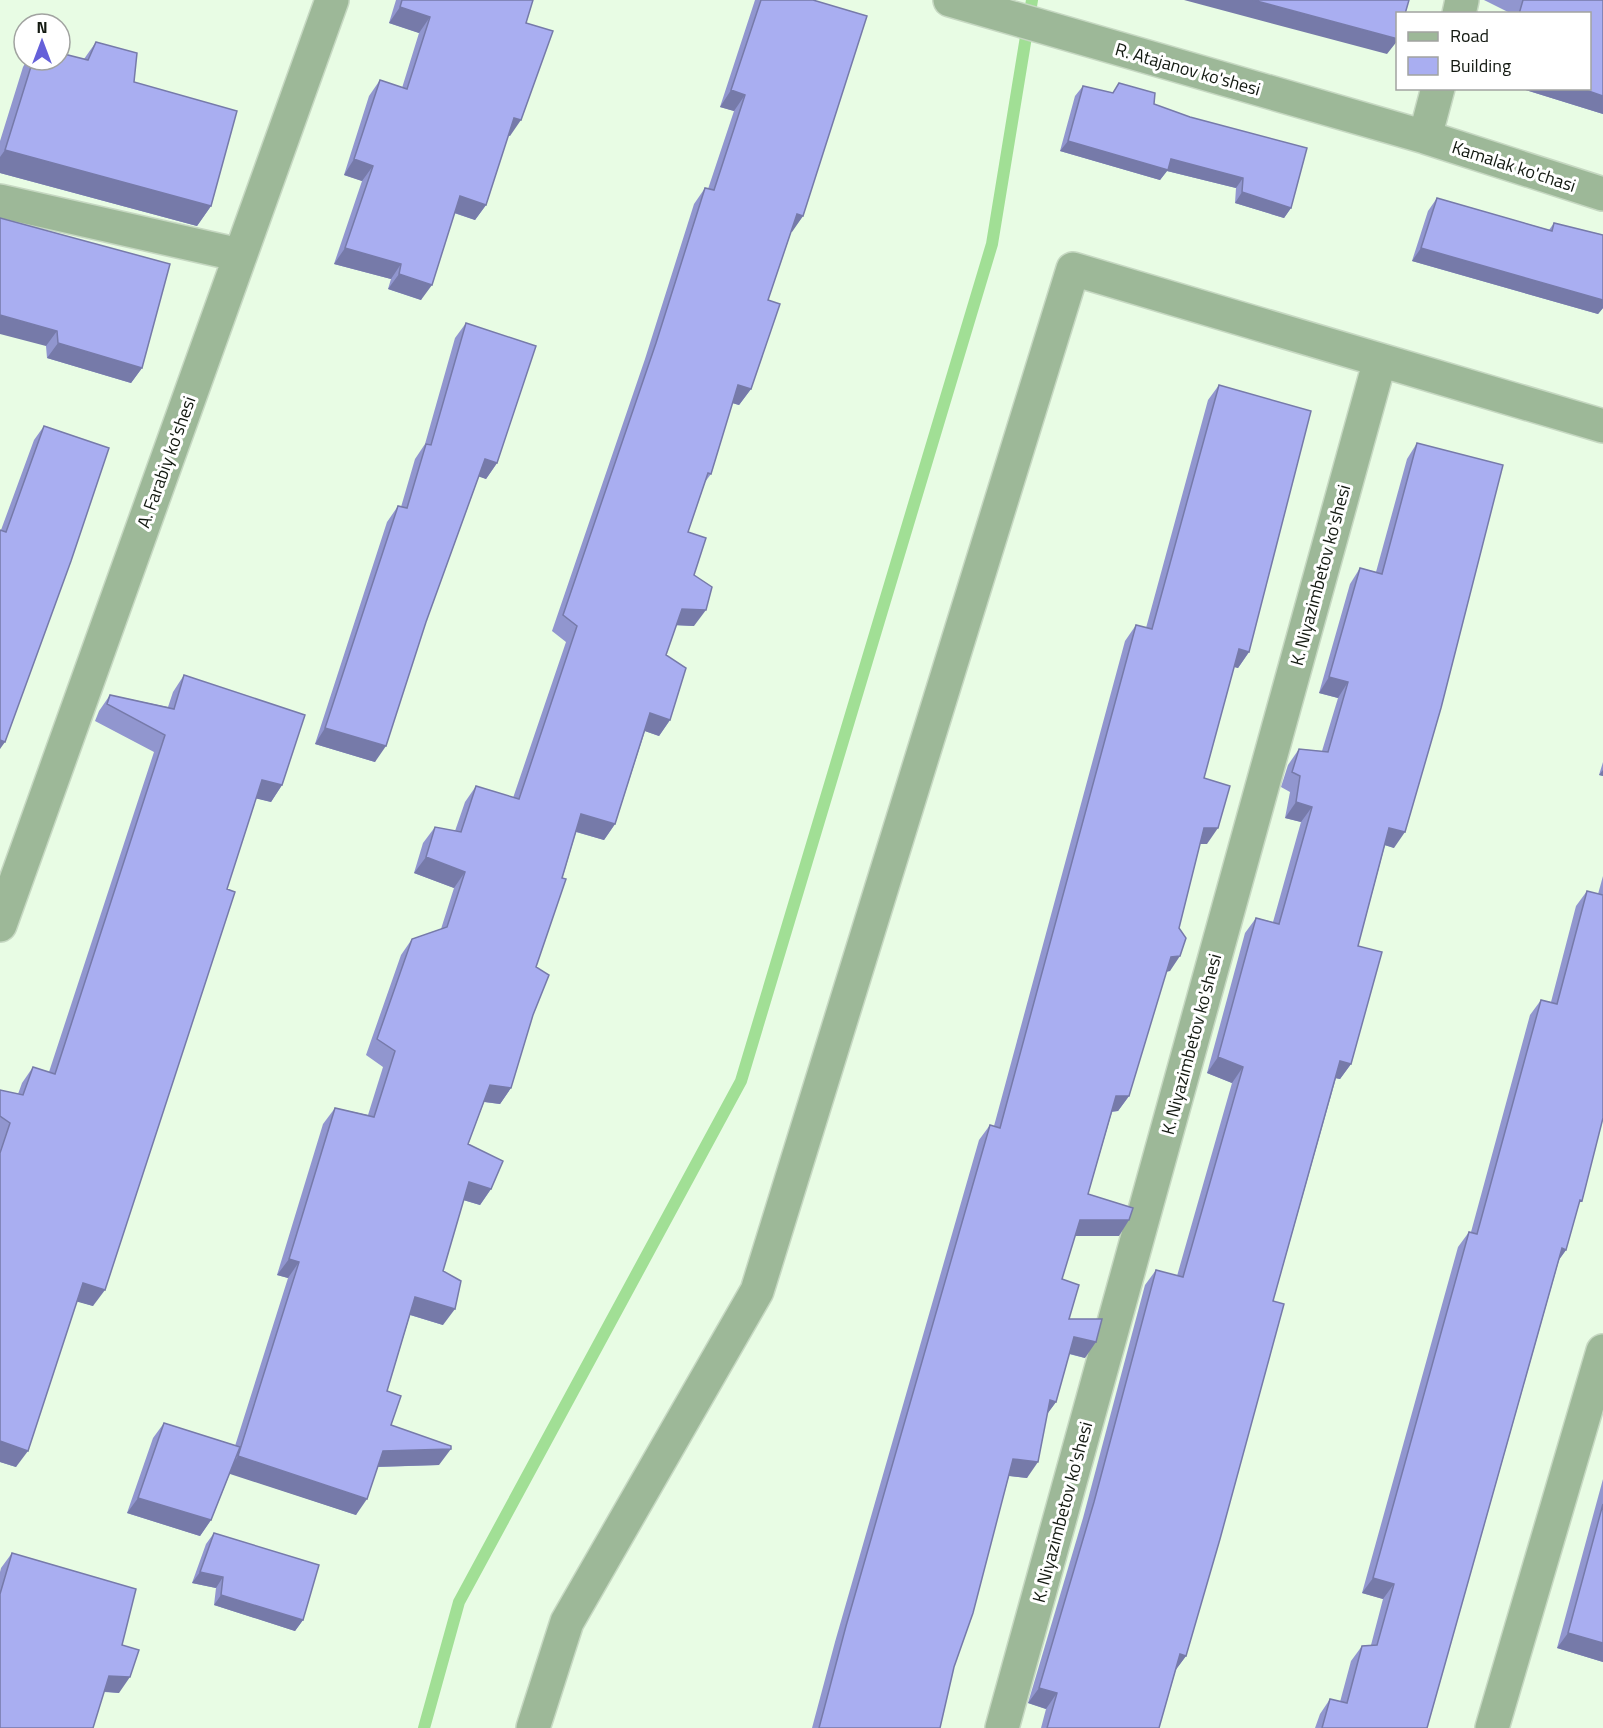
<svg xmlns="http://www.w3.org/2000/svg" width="1603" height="1728" font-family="'Titillium Web',sans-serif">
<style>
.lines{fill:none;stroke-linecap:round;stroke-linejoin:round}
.stream{stroke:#a1df95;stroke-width:12}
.minor-casing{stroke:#c6d8c2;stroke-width:36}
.minor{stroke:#9db898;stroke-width:33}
.wall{fill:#9196cf}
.shaded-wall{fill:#767aa9}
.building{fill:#a9aef1;stroke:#767aa9;stroke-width:1.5}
.labels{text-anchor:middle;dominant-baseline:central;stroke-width:6;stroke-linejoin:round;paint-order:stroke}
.street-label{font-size:18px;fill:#131911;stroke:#fff}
</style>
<rect width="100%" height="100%" fill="#e8fce4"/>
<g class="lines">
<path class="stream" d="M424,1728L459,1602L741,1081L992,244L1032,0"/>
<defs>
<path id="minor" d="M950,0L1425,137L1603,194
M1459,14L1462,0
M1425,137L1438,88
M0,201L240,255
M0,925L332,0
M533,1728L567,1622L757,1291L1073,269L1603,426
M1002,1728L1380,360
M1492,1728L1603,1351"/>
</defs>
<use href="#minor" class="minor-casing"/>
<use href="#minor" class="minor"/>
</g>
<path class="wall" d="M396,0H533L526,23L510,136L508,135L486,205L475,220L454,213L421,300L388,289L391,279L334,264L362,181L344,175L369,96L380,80L402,88L419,33L389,23Z
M755,0H813L803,216L791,232L768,300L751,389L739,405L732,403L711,474L705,482L688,532L694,575V626L676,625L666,655L670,720L659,736L645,731L615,824L604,840L576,832L536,967L533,1015L511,1088L500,1104L484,1102L468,1144L491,1189L480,1205L463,1200L443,1271V1325L410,1315L387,1391L391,1425L439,1465L378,1467L356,1515L230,1473L211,1520L200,1536L127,1513L153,1438L164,1423L235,1446L288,1278L277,1275L323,1124L335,1108L368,1115L383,1067L366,1055L401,955L412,939L441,929L454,888L414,873L423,843L435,827L455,831L465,802L476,786L513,798L566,642L552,631L645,359L694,204L705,188L708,189L734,111L720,107Z
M1484,0H1603V114L1519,88H1590V14H1512Z
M96,42L134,82L211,206L197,226L0,173V141L23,67L27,60L84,59Z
M1119,83L1154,104L1291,208L1284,218L1235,203L1236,188L1167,171L1160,180L1060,151L1075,96L1083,86L1113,93Z
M1437,198L1549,230L1554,223L1603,235V308L1598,314L1412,261L1428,211Z
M0,218L142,368L131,383L47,358L46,346Z
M466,323L497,463L486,479L479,476L375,762L315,744L387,522L398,506L401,507L415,459L425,444L455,338Z
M1219,385L1249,652L1238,668L1234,667L1204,778L1207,844H1200L1179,928L1170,971L1166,972L1129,1096L1118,1111L1112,1112L1088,1194L1119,1236H1075L1062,1279L1069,1319L1085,1358L1069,1354L1056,1402L1047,1414L1027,1478L1009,1476L954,1667L940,1728H812L835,1642L979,1140L990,1125L994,1126L1125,641L1136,625L1146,628L1208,400Z
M44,426L0,749L1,530L34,440Z
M1417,443L1394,848L1385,845L1358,946L1351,1064L1340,1079L1336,1078L1273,1301L1186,1656L1176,1669L1159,1728H1041L1046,1709L1028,1703L1083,1518L1145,1285L1156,1270L1177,1276L1232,1083L1207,1073L1245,933L1256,918L1273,922L1301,822L1285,818L1290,792L1281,787L1288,765L1299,749L1322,751L1338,698L1319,693L1350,584L1360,568L1376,572L1407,459Z
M184,675L282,785L271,802L256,798L93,1306L77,1301L16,1467L0,1462V1090L18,1094L22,1083L33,1067L49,1072L154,752L95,721L99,711L110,695L168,707L173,692Z
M1603,762V776L1599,775Z
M1603,876V1118L1566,1250L1559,1260L1427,1728H1315L1320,1714L1330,1699L1340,1702L1351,1661L1362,1646L1371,1645L1383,1599L1362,1593L1458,1247L1469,1232H1471L1530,1015L1541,1000L1551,1002L1576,906L1587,891L1598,894Z
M1603,1479V1662L1557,1648Z
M214,1533L303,1620L295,1631L214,1605L216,1588L192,1583L206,1544Z
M12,1553L122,1645L119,1693L104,1692L0,1728V1572L1,1568Z"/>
<path class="shaded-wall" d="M1184,0H1253L1398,39V40L1387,54Z
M400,7L430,17L419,33L389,23Z
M1519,88H1580L1603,96V114Z
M731,90L745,95L734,111L720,107Z
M514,118L521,120L510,136L503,133Z
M1068,141L1171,159L1243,178L1236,188L1167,171L1160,180L1060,151Z
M5,150L211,206L197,226L0,173V157Z
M354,159L373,166L362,181L344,175Z
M1242,192L1291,208L1284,218L1235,203Z
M460,196L486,205L475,220L449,211Z
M797,214L803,216L792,232L786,231Z
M345,248L401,264L391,279L334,264Z
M1421,248L1603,300V308L1598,314L1412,261Z
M399,274L432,285L421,300L388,289Z
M0,315L57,331L46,346L0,334Z
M58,343L142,368L131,383L47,358Z
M738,385L751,389L739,405L726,401Z
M485,459L497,463L486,479L474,475Z
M682,609L706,610L694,626L671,625Z
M1239,649L1249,652L1238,668L1228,665Z
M1329,677L1348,682L1338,698L1319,693Z
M650,713L670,720L659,736L639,729Z
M325,728L386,746L375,762L315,744Z
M0,740L5,742L0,749Z
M1603,770V776L1599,775Z
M262,780L282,785L271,802L250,797Z
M1296,802L1312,807L1301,822L1285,818Z
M581,814L615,824L604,840L570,830Z
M1204,828H1218L1207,844H1193Z
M1389,828L1405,832L1394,848L1378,843Z
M426,857L465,872L454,888L414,873Z
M1180,956L1170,971L1160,972L1171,957Z
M1218,1057L1243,1067L1232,1083L1207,1073Z
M1340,1061L1351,1064L1340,1079L1329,1077Z
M490,1085L511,1088L500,1104L478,1101Z
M1116,1096H1129L1118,1111L1105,1112Z
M469,1182L491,1189L480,1205L457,1198Z
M1080,1220H1129L1119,1236H1069Z
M1562,1248L1566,1250L1555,1265Z
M289,1259L299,1262L288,1278L277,1275Z
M83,1283L105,1290L93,1306L71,1300Z
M415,1297L455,1309L443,1325L404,1313Z
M1074,1337L1096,1342L1085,1358L1063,1352Z
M1050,1400L1056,1402L1045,1417Z
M0,1441L28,1451L16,1467L0,1462Z
M451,1449L439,1465L371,1467L383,1451Z
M238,1456L367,1499L356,1515L227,1473Z
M1013,1459L1038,1462L1027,1478L1002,1475Z
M138,1498L211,1520L200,1536L127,1513Z
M200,1572L223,1577L216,1588L192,1583Z
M1373,1578L1394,1584L1383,1599L1362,1593Z
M221,1595L303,1620L295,1631L214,1605Z
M1568,1633L1603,1643V1662L1557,1648Z
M1180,1654L1186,1656L1175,1671Z
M109,1676L130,1677L119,1693L98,1691Z
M1039,1688L1057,1693L1046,1709L1028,1703Z"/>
<path class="building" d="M402,0H533L526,23L553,31L521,120L514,118L486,205L460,196L432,285L399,274L401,264L345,248L373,166L354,159L380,80L407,89L430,17L400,7Z
M761,0H813L867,16L803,216L797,214L768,300L780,304L751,389L738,385L711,474L708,473L688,532L706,538L694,575L712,587L706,610L682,609L666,655L686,668L670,720L650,713L615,824L581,814L562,878L566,879L536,967L549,975L533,1015L511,1088L490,1085L468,1144L503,1161L491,1189L469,1182L443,1271L461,1281L455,1309L415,1297L387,1391L401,1396L391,1425L451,1446V1449L383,1451L367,1499L238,1456L299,1262L289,1259L335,1108L374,1117L395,1051L377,1039L412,939L447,927L465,872L426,857L435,827L461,832L476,786L519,799L577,626L563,615L656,343L705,188L714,190L745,95L731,90Z
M1253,0H1409L1405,14H1398V39Z
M1523,0H1603V96L1580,88H1590V14H1519Z
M96,42L137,53L134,82L237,111L211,206L5,150L33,60H60V53L88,60Z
M1119,83L1155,93L1154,104L1190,117L1307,148L1291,208L1242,192L1243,178L1171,159L1168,170L1068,141L1083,86L1113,93Z
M1437,198L1552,231L1554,223L1603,235V300L1421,248Z
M0,218L170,264L142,368L58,343L57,331L0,315Z
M466,323L536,346L497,463L485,459L426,622L386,746L325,728L398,506L407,508L426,444L431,445Z
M1219,385L1311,411L1249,652L1239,649L1204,778L1230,786L1218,828H1204L1179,928L1186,938L1180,956L1171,957L1129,1096H1116L1088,1194L1133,1208L1129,1220H1080L1062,1279L1079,1285L1069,1319H1102L1096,1342L1074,1337L1056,1402L1050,1400L1038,1462L1013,1459L973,1613L954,1667L940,1728H819L846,1626L990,1125L1000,1128L1136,625L1152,629Z
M44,426L109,448L71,561L5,742L0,740V530L6,532Z
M1417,443L1503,465L1441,708L1405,832L1389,828L1358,946L1382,952L1351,1064L1340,1061L1273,1301L1284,1304L1220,1539L1186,1656L1180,1654L1159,1728H1047L1057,1693L1039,1688L1094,1502L1156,1270L1183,1277L1243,1067L1218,1057L1256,918L1279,924L1312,807L1296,802L1300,776L1292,772L1299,749L1328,752L1348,682L1329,677L1360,568L1382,574Z
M184,675L305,715L282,785L262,780L227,889L235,892L105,1290L83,1283L28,1451L0,1441V1153L10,1123L0,1116V1090L23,1095L33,1067L55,1074L165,735L107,704L110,695L174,709Z
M1587,891L1603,895V1118L1582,1201L1580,1200L1566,1250L1562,1248L1427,1728H1322L1330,1699L1347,1703L1362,1646L1377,1645L1394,1584L1373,1578L1469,1232L1477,1234L1541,1000L1557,1004Z
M164,1423L240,1447L211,1520L138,1498Z
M1603,1504V1643L1568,1633Z
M214,1533L319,1565L303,1620L221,1595L223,1577L200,1572Z
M12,1553L136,1589L122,1645L139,1650L130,1677L109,1676L93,1728H0V1594Z"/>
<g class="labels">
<g class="street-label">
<text transform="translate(1188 69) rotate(16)">R. Atajanov ko'shesi</text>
<text transform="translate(1514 166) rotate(18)">Kamalak ko'chasi</text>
<text transform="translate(166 462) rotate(-70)">A. Farabiy ko'shesi</text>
<text transform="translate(1320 575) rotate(-75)">K. Niyazimbetov ko'shesi</text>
<text transform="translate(1191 1044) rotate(-75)">K. Niyazimbetov ko'shesi</text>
<text transform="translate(1062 1512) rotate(-75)">K. Niyazimbetov ko'shesi</text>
</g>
</g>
<rect x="1396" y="12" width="195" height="78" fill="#ffffff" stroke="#a1a3a0" stroke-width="1.5"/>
<rect x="1408" y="32" width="30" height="9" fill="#9db898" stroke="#a1a3a0" stroke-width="1.5"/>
<text x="1450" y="42" font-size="18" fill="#131911">Road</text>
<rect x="1408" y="57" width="30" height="18" fill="#a9aef1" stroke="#a1a3a0" stroke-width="1.5"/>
<text x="1450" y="72" font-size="18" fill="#131911">Building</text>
<g transform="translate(42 42)"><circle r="28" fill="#ffffff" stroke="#a1a3a0" stroke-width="1.5"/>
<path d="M0-4.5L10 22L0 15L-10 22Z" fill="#6560d9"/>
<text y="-9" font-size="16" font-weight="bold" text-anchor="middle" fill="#131911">N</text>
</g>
</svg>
